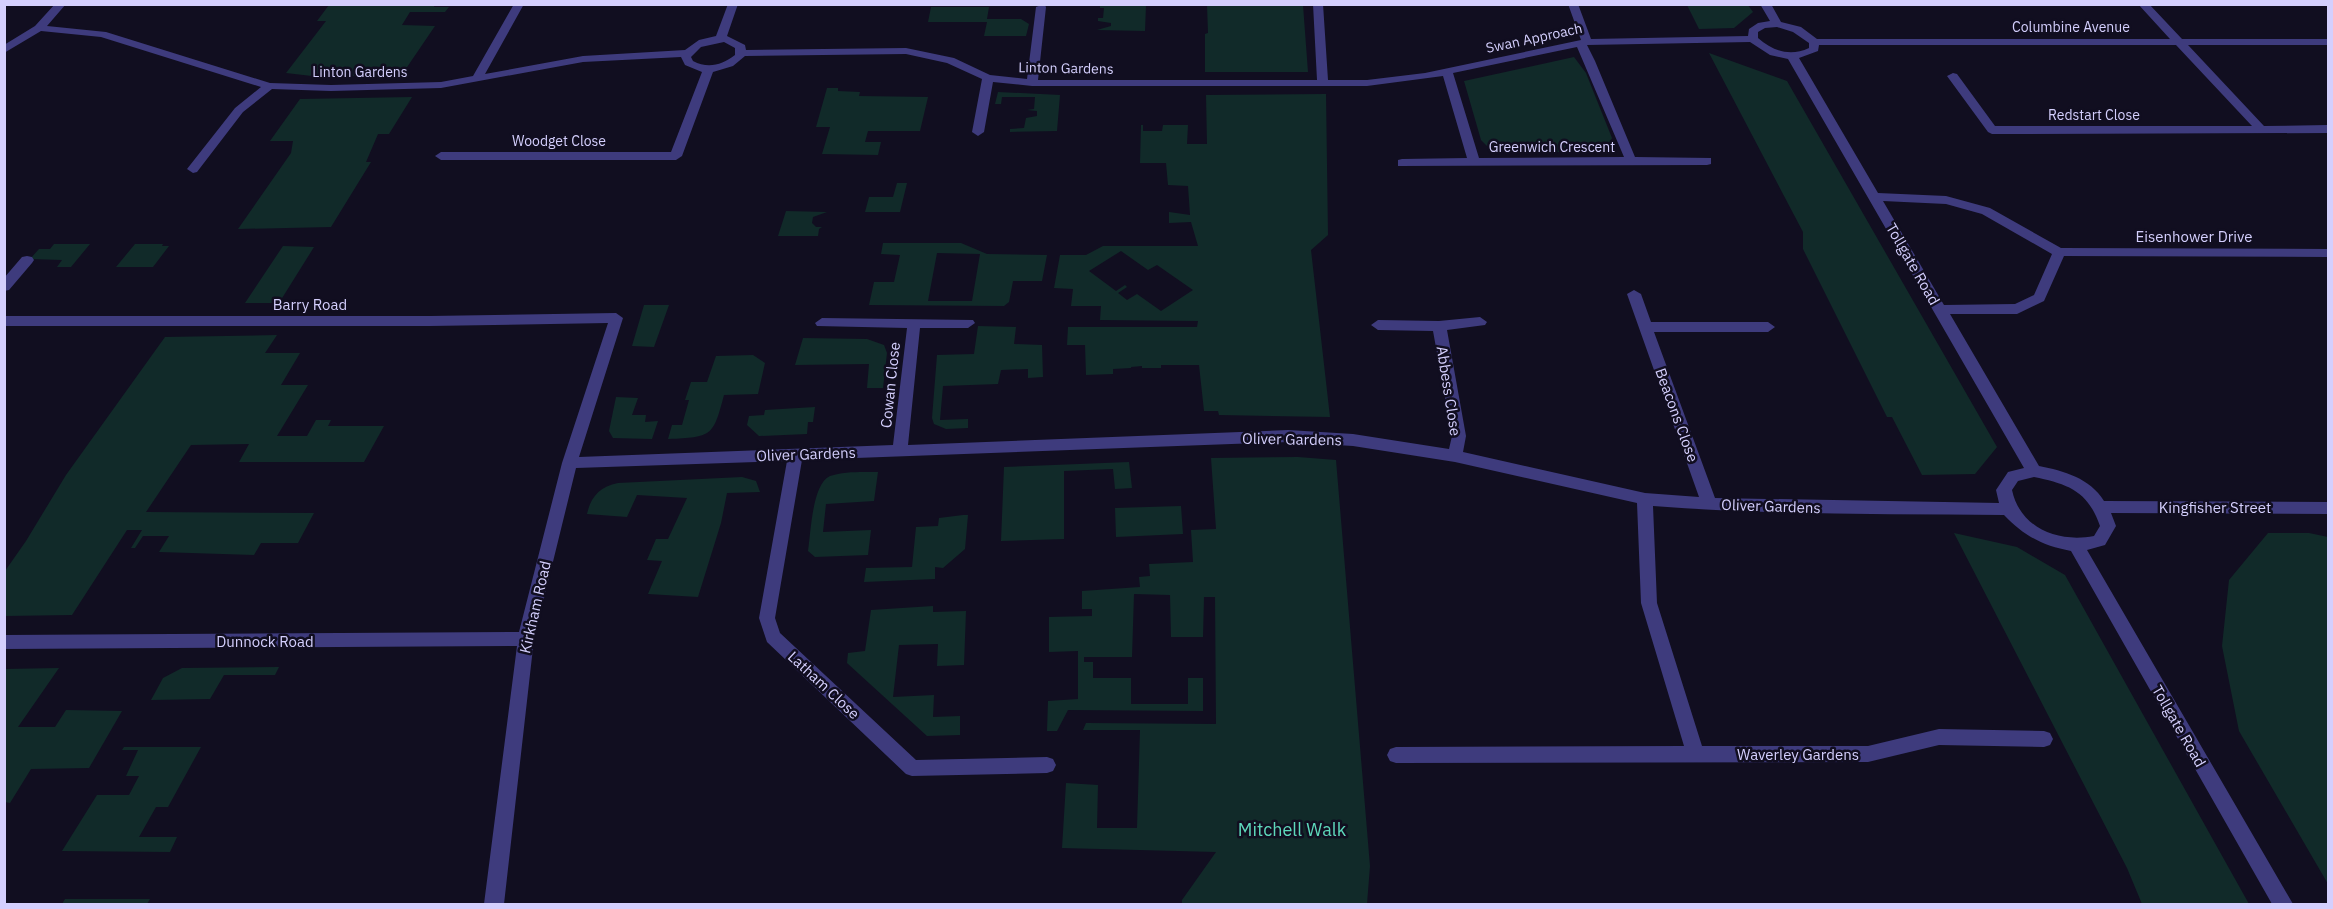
<svg xmlns="http://www.w3.org/2000/svg" width="2333" height="909" font-family="'IBM Plex Sans',sans-serif">
<style>
.green{fill:#112a29;fill-rule:evenodd}
.lines{fill:none;stroke-linecap:round;stroke-linejoin:round}
.minor{fill:#3e3b7d;fill-rule:evenodd}
.labels{text-anchor:middle;dominant-baseline:central;stroke-width:5;stroke-linejoin:round;paint-order:stroke}
.far-street-label{font-size:14px;fill:#d4cffd;stroke:#110e20}
.street-label{font-size:15px;fill:#d4cffd;stroke:#110e20}
.near-park-label{font-size:18px;fill:#5ed9bb;stroke:#110e20}
</style>
<rect width="100%" height="100%" fill="#110e20"/>
<path class="green" d="M435,4L434,7H449L445,12H410L402,25L435,26L401,76H312L286,73L326,21H317L329,5Z
M1100,5V4L1161,5H1146L1145,31L1097,30L1111,26V23L1098,21V18H1103L1104,8H1100Z
M1207,5H1303L1308,72H1205V34L1208,33Z
M1687,5H1748L1753,12L1734,28L1699,29Z
M931,7H989L987,19H1021L1029,24L1026,36H984L987,22H928Z
M1709,53L1787,81L1997,447L1975,474L1922,475L1892,417H1887L1803,249V232Z
M1574,57L1586,73L1612,138L1609,145L1593,152H1504L1488,147L1481,140L1464,81Z
M827,88H838V91L860,92L859,96L928,97L920,131H868L865,142H881L878,155L822,154L830,127H816Z
M998,92L1060,95L1057,131L1010,132V129L1024,128L1026,118L1037,116V111L1027,110L1034,109L1035,97H1002L1001,104H995Z
M1326,94L1328,235L1311,250L1330,417L1219,415L1218,411H1204L1199,365H1161V368H1142V366L1131,367V368L1113,369V374L1086,375L1085,345H1067L1068,327H1197L1198,321L1100,320L1101,306H1071L1073,289L1054,288L1060,255H1086L1103,246H1198L1191,222L1169,223V212L1190,215L1188,186L1168,185L1166,163H1140L1141,125H1143V131H1162L1163,125H1188L1187,144H1207L1206,95ZM1121,251L1148,270L1157,265L1193,290L1161,311L1137,294L1127,300L1118,293L1127,287L1125,285L1116,291L1089,271Z
M412,97L389,134H378L366,162H371L331,227L238,229L291,153L293,141H270L300,99Z
M897,183H907L900,212H865L869,197H893Z
M786,211L827,212L813,217L812,223L816,227H822L819,229L818,236H778Z
M883,243H961L987,254L1047,255L1042,281H1013L1009,302L1004,306L869,305L874,282H894L900,255L881,254ZM937,253L980,254L972,301H928Z
M54,244H90L71,267H57L62,260L30,259L39,249H50Z
M135,244H163L162,246H169L153,267H116Z
M283,246L314,247L279,303H245Z
M644,305H669L654,347L632,346Z
M978,326L1016,327L1014,344L1042,345L1043,377L1028,378V369L1001,370L998,384L943,386L940,420L968,419V428L946,429L934,424L932,418L937,355L974,354Z
M277,335L265,353H300L281,385H308L277,436H307L316,420H331L328,426H384L364,462H239L249,444L191,445L146,512L314,513L298,543H261L254,555L159,552L169,536H143L135,548H131L142,530H127L72,615L5,616V571L26,541L66,475L165,337Z
M803,338L867,339L884,345L887,353L883,388H867L869,364L795,365Z
M753,355L765,363L758,394L724,395C713,437 712,437 668,439L672,425H682L689,400H685L691,382H707L716,356Z
M616,397L638,398L632,415H646L645,422L658,421L652,439L613,438L609,431Z
M815,407L813,422H808L807,434L759,436L747,425L749,416L764,415L765,410Z
M1298,457L1336,460L1370,866L1367,904H1182V900L1216,852L1062,848L1066,783L1098,785L1097,828H1137L1140,730H1083L1086,723L1216,724L1215,597H1204L1203,637H1171L1170,595L1134,594L1132,657H1084V662H1093V678H1131V704H1188V678H1203V711L1068,710L1057,731H1047L1048,701L1078,699V651L1049,652V617L1092,616V609H1082V591L1140,587L1139,577L1150,576L1149,564L1193,562L1191,530L1216,529L1211,458Z
M1129,462L1132,488L1115,489L1113,469L1064,471V539L1001,541L1004,467Z
M878,472L874,501L826,504L823,532L871,530L868,555L815,557L808,551C811,532 812,484 830,476C844,471 863,472 878,472Z
M742,477L756,481L760,492L727,493L721,523L698,597L648,594L662,561L647,560L656,539H668L687,498L637,495L627,517L587,514C591,496 600,487 618,483Z
M1181,506L1183,534L1116,537L1115,508Z
M963,515H968L965,549L943,568L935,567V579L864,582L866,568L912,567L916,527L938,526L939,518Z
M1954,533L2017,547L2065,575L2249,904H2142L2127,868Z
M2268,533H2309L2328,537V884L2239,731L2222,646L2229,580Z
M933,606V612L966,611L964,665L937,666L938,644L899,645L893,697L934,695L933,717L960,716V735L927,736L847,663L848,653L865,651L871,610Z
M279,667L275,675H224L210,699L151,700L163,678L182,668Z
M59,668L18,727H55L66,710L122,711L89,768L31,769L10,803L5,802V669Z
M124,747H201L168,807H156L139,837H177L170,852L62,851L97,795H129L139,776H126L138,750H122Z
M65,899H150L147,904H62Z"/>
<g class="lines">
<path class="minor" d="M55,4H66L47,26L106,32L270,83L331,85L441,82L473,76L514,4H524L485,74L583,56L685,50L699,40L716,36L728,4H738L727,36L745,45L746,50L906,48L954,58L990,75L1027,79L1036,7L1044,4L1046,7L1038,80H1317L1313,4H1323L1328,80H1367L1425,73L1581,40L1568,4H1578L1591,39L1748,36L1749,29L1758,23L1770,21L1760,4H1771L1781,22L1801,27L1817,39H2170L2138,4H2149L2182,39H2328V45H2188L2264,126L2328,125V133L1992,134L1988,132L1947,76L1953,73L1957,74L1995,126H2252L2176,45H1819L1818,51L1799,58L1878,193L1946,196L1990,208L2061,248L2328,249V257L2064,256L2044,301L2017,314H1950L2039,466C2064,471 2090,478 2104,501L2328,502V514L2111,513L2116,526L2105,545L2087,550L2293,904H2272L2071,551C2043,546 2024,536 2004,515C1887,514 1770,515 1653,506L1657,603L1702,746H1868L1939,729L2044,731L2050,733L2053,739L2050,745L2044,747L1939,745L1868,762L1396,763L1390,761L1387,755L1390,749L1396,747L1684,746L1641,603L1637,503L1455,462L1353,446L1288,442L802,460L775,618L780,633L916,760L1047,757L1053,759L1056,765L1053,771L1047,773L912,776L906,774L767,642L759,618L787,461L576,468L534,639L504,904H484L517,646L4,649V635L519,632L562,463L608,323L430,326H4V316H430L616,313L623,318L579,457L893,445L907,328L817,326L815,323L822,318L973,320L975,323L968,328H920L908,445L1288,430L1353,434L1449,449L1452,436L1433,331L1378,330L1371,325L1378,320L1439,321L1480,317L1487,322L1485,325L1447,330L1466,436L1463,452L1645,493L1699,497L1627,294L1634,290L1641,294L1651,322H1768L1775,327L1768,332H1654L1715,498L1999,503L1996,490L2008,472L2024,468L1788,59L1770,55L1750,42L1587,45L1595,61L1635,157L1711,158V164L1707,165L1398,166V160L1402,159L1467,158L1443,76L1367,86H1032L993,82L984,132L978,136L972,132L982,79L947,63L906,54L745,56L733,66L713,72L682,156L676,160H441L435,156L441,152H671L702,72L685,65L681,57L583,62L441,88L331,91L272,89L243,112L197,172L193,173L187,169L235,108L261,87L101,37L41,31L4,53V45L35,26ZM1777,27L1793,32L1809,43V48C1790,57 1773,51 1758,38V32L1765,28ZM724,42L735,48V55C722,65 708,69 693,61L691,57L701,47ZM1577,47L1624,157L1479,158L1453,73ZM1883,201L1946,204L1982,214L2052,254L2034,295L2015,304L1944,305ZM2034,477C2068,484 2088,491 2100,526L2094,536C2058,543 2020,528 2012,490L2018,481Z
M27,256L32,257L34,260L32,263L9,290L4,291V278L22,257Z"/>
</g>
<g class="labels">
<g class="far-street-label">
<text x="2071" y="27">Columbine Avenue</text>
<text transform="translate(1534 38) rotate(-12)">Swan Approach</text>
<text transform="translate(1066 68) rotate(1)">Linton Gardens</text>
<text x="360" y="72">Linton Gardens</text>
<text x="2094" y="115">Redstart Close</text>
<text x="559" y="141">Woodget Close</text>
<text x="1552" y="147">Greenwich Crescent</text>
</g>
<g class="street-label">
<text x="2194" y="236">Eisenhower Drive</text>
<text transform="translate(1913 264) rotate(60)">Tollgate Road</text>
<text x="310" y="304">Barry Road</text>
<text transform="translate(890 385) rotate(-84)">Cowan Close</text>
<text transform="translate(1449 391) rotate(81)">Abbess Close</text>
<text transform="translate(1677 415) rotate(70)">Beacons Close</text>
<text transform="translate(1292 439) rotate(1)">Oliver Gardens</text>
<text transform="translate(806 454) rotate(-2)">Oliver Gardens</text>
<text transform="translate(1771 506) rotate(2)">Oliver Gardens</text>
<text x="2215" y="507">Kingfisher Street</text>
<text transform="translate(535 607) rotate(-77)">Kirkham Road</text>
<text x="265" y="641">Dunnock Road</text>
<text transform="translate(824 685) rotate(43)">Latham Close</text>
<text transform="translate(2179 726) rotate(60)">Tollgate Road</text>
<text x="1798" y="754">Waverley Gardens</text>
</g>
<g class="near-park-label">
<text x="1292" y="829">Mitchell Walk</text>
</g>
</g>
<rect width="2333" height="909" fill="none" stroke="#d4cffd" stroke-width="12"/>
</svg>
